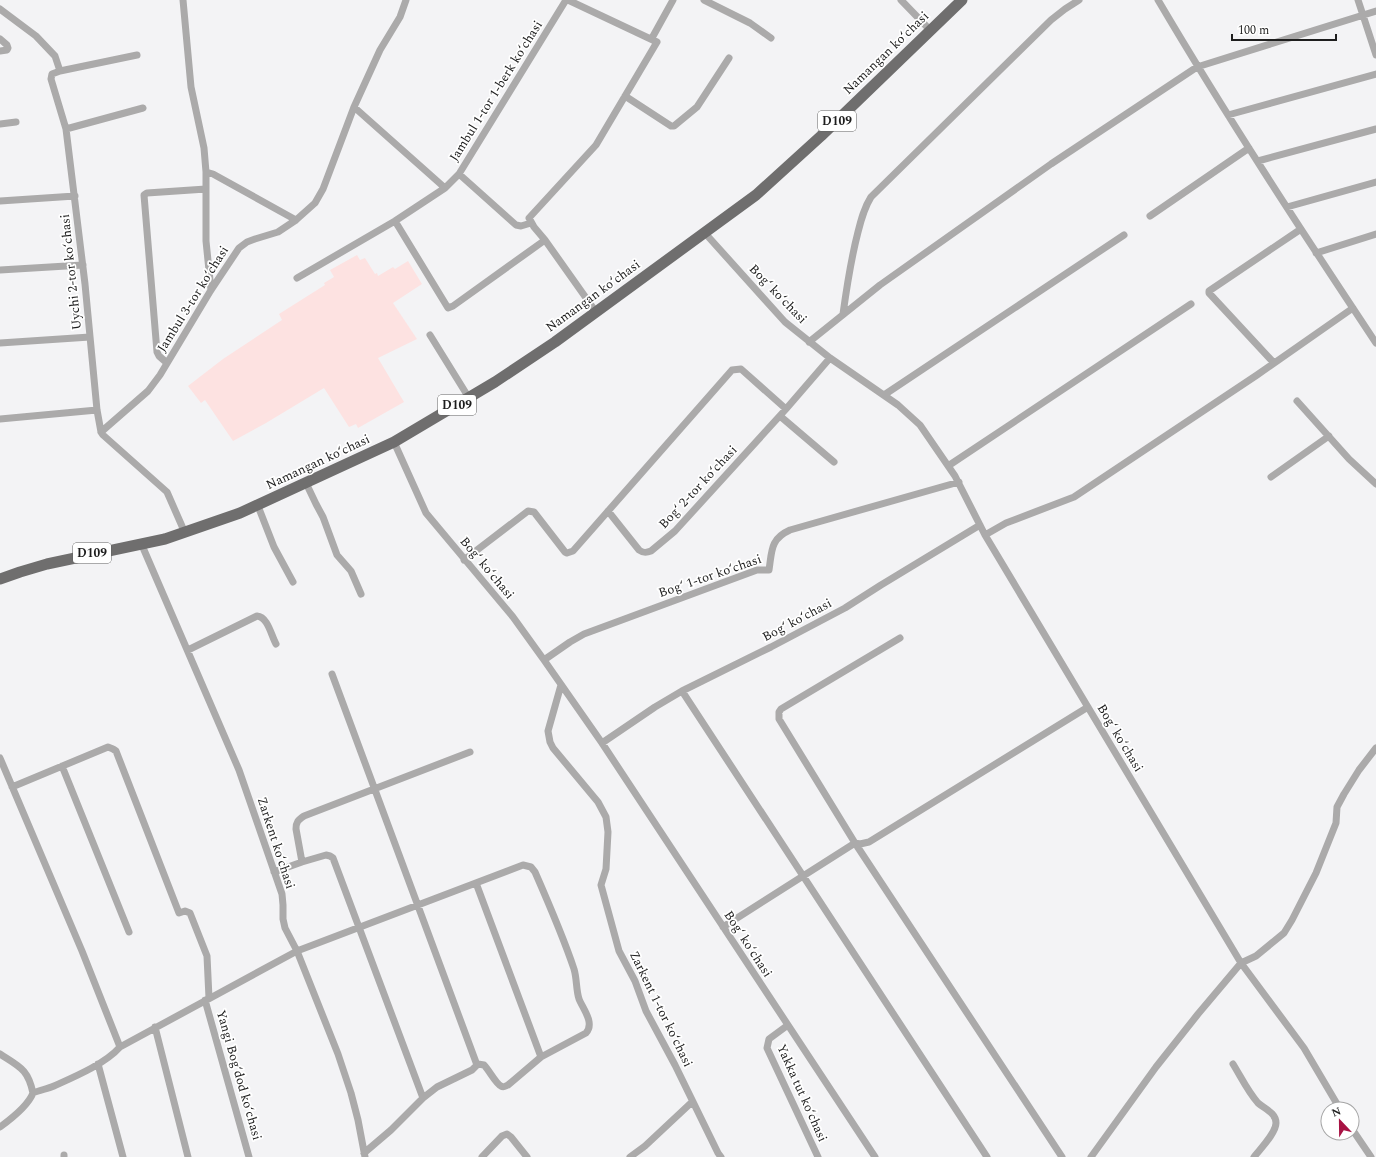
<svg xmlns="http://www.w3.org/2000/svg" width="1376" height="1157" font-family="Spectral,serif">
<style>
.education{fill:#fde2e1}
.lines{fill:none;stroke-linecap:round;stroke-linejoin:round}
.street{stroke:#abaaaa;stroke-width:7}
.primary{stroke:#6f6e6e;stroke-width:11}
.labels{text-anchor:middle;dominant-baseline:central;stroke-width:3.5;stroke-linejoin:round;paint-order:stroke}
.shield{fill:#fff;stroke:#626262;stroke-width:1}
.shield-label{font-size:12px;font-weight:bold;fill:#1e1e1e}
.street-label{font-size:13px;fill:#1e1e1e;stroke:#fff}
</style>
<rect width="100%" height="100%" fill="#f3f3f5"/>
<path class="education" d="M357,255L360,260L365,258L375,274L377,273L378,276L393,267L395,269L408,261L422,284L393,303L417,339L378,358L404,402L358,428L356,424L349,427L324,388L266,423L233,441L205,400L201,403L188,386L223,359L282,320L279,314L325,285L324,283L334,277L330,270Z"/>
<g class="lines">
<path class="street" d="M183,0L191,87L204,148L206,172L213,174L296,220
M568,0L657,42L596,145L529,218L534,227L545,240L596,312
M704,0L750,23L771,38
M901,0L930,30
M1158,0C1227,117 1301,230 1376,343
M1358,0L1376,55
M0,9L36,36L55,56L60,71L52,74L51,79L66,129L85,284L97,410L101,432L103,435L167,492L185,533
M652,38L673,0
M0,39L7,45L8,48L7,50L0,51
M60,71L137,55
M625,96L671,126H674L697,107L729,58
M354,107L445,188
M1228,115L1376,74
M0,124L16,122
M66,129L143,108
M1258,161L1376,129
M206,172V241L211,290
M459,174L516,225L521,226L531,223
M0,201L75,196
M1287,207L1376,182
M1150,216L1249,148
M395,221L448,308L453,306L545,240
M704,232L785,322L830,358L898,405L920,425L955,476L985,535L1241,963L1304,1048L1340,1109
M1316,253L1376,234
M0,270L83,265
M297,278L395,221L445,188L459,174L566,0
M843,314C847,285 851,259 858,232C861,220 864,208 871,197L1051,20L1065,9L1079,0
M430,335L469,398
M809,342L880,285L1051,164L1197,67L1376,11
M0,343L90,337
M167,363L159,356L157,352L144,195L147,193L206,189
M1274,363L1209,293V291L1301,229
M884,395L1124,235
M1297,401L1349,459L1376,484
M780,416L834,462
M0,419L97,410
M101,432L148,391L160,375L211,290L239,248L247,242L255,239L278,232L296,220L315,203L323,189L354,107L380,50L400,17L406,0
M394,442L426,513L513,617L544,660L602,743L875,1157
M948,466L1191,304
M1271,477L1329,436
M306,483L316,504L323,517L337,555L351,571L361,594
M258,506L274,547L293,582
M608,511L639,550C643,553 646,553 651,551L675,531L786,409L830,358
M985,535L1006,523L1074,497L1257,375L1353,308
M141,543L239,770L282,894L283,905V919L285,928L297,951L338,1054L351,1093L358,1120L365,1157
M464,560L528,511L534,512L565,552L567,553L573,551L732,370L741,369L786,409
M900,638L781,709L779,712V719L855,843L1062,1157
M188,650L257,616C268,617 271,635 276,644
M544,660L570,642L584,634L757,570H769C772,551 770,539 790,530L959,482
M332,674L477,1065
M561,685L548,731L550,742L553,748L598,802L606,817L608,832L606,869L601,885L619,951L635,981L646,1011L675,1065L718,1153L721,1157
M682,691L987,1157
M602,743L655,707L682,691L771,647L845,608L881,585L980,525
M0,758L82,951L120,1047
M62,766L129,932
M12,787L108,747L113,749L116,751L179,913L185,911L190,913L207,956L209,998
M302,862L326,855L330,856L333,858L423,1098L391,1130L364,1153
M274,872L302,862L296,829C296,822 298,820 304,816L470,752
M723,927L855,843L860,844L869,842L1088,707
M205,1000L249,1157
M788,1025L769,1039L767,1048L818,1157
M155,1027L188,1157
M0,1054C20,1067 28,1069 33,1093C28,1106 11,1119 0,1127
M98,1064L123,1157
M1233,1064C1241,1077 1248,1092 1258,1103C1265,1109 1276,1113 1276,1123C1276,1133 1260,1149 1254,1157
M33,1093C40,1090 47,1089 54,1086C74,1077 105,1064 120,1047L297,951L523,865L531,867L535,872C549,904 563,936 574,969C577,979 576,990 579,999C583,1009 595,1023 586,1033L541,1057L476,883
M423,1098L437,1087L472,1070L478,1064L484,1065C489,1070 496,1084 501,1086C504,1088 505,1086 508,1085L541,1057
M1352,1129L1371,1157
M64,1155V1157
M482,1157L502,1136L507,1134L511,1137L527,1157
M630,1157L645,1146L692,1102
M1091,1157L1156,1067L1198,1014L1241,963L1256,956L1284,933L1292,920L1316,873L1336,823L1337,807L1344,794L1359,770L1376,748"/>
<path class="primary" d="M0,579L20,572L47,564L165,539L240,513L394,442L495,382L555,342L756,195L821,136L962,0"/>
</g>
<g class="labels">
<g class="shield">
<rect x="818" y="111" width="38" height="20" rx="3"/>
<rect x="438" y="395" width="38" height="20" rx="3"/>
<rect x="73" y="543" width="38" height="20" rx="3"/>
</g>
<g class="shield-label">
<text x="837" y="121">D109</text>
<text x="457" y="405">D109</text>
<text x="92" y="553">D109</text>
</g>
<g class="street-label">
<text transform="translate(886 53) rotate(-44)">Namangan koʻchasi</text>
<text transform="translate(496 91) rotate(-58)">Jambul 1-tor 1-berk koʻchasi</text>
<text transform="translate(71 272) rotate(-96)">Uychi 2-tor koʻchasi</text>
<text transform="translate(778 294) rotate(46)">Bogʻ koʻchasi</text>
<text transform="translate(593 296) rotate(-36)">Namangan koʻchasi</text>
<text transform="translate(193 299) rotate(-58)">Jambul 3-tor koʻchasi</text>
<text transform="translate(318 462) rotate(-25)">Namangan koʻchasi</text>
<text transform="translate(698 487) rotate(-47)">Bogʻ 2-tor koʻchasi</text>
<text transform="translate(487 568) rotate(50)">Bogʻ koʻchasi</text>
<text transform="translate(710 576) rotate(-19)">Bogʻ 1-tor koʻchasi</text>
<text transform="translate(797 620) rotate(-28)">Bogʻ koʻchasi</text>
<text transform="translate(1120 738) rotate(59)">Bogʻ koʻchasi</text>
<text transform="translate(276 843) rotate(72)">Zarkent koʻchasi</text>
<text transform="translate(748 944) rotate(57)">Bogʻ koʻchasi</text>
<text transform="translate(661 1009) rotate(64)">Zarkent 1-tor koʻchasi</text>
<text transform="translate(239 1075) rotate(74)">Yangi Bogʻdod koʻchasi</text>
<text transform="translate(802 1093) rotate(66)">Yakka tut koʻchasi</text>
</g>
</g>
<g transform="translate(1340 1121) rotate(338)"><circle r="19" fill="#ffffff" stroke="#a5a5a5"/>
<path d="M0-3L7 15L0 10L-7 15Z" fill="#a81344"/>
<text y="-6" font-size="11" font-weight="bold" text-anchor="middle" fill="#1e1e1e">N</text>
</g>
<path d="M1232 34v6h104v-6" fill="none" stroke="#1e1e1e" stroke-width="2"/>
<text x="1238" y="34" font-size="12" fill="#1e1e1e" stroke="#ffffff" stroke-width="3" paint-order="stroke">100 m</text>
</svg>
